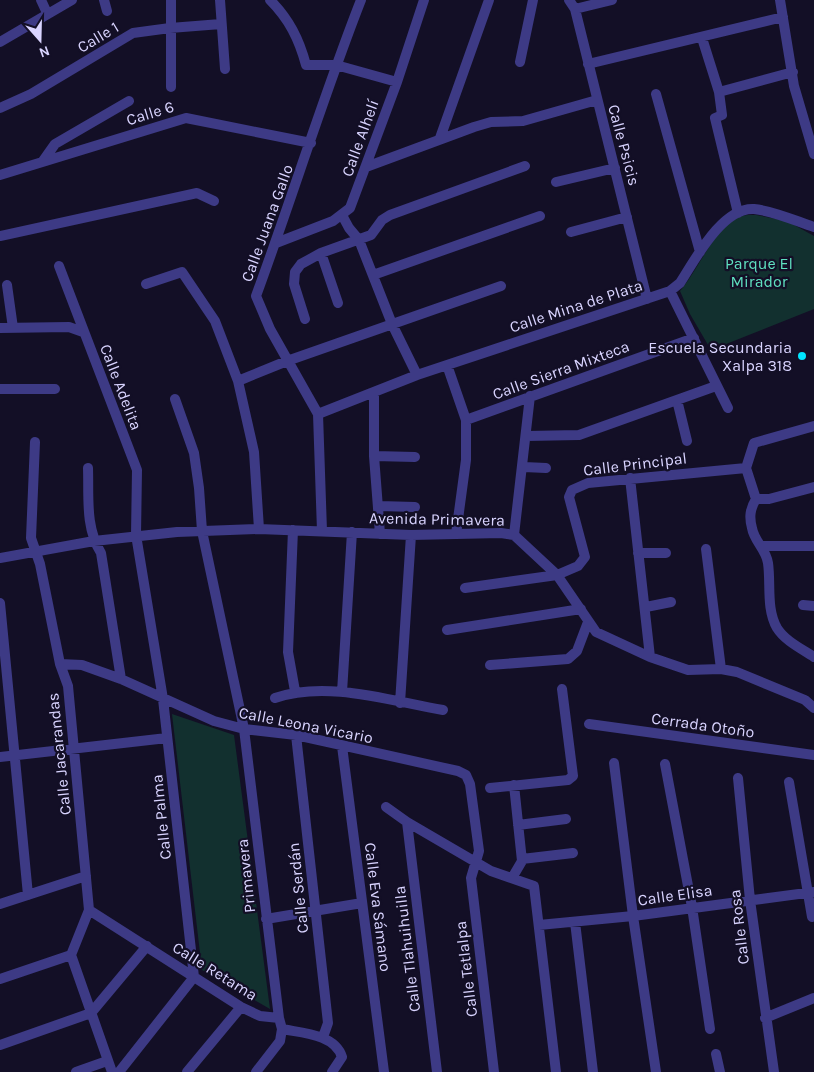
<svg xmlns="http://www.w3.org/2000/svg" width="814" height="1072" font-family="Karla,sans-serif">
<style>
.green{fill:#12302f}
.lines{fill:none;stroke-linecap:round;stroke-linejoin:round}
.minor{stroke:#3d3a85;stroke-width:10}
.poi-dot{fill:#00e5ff;stroke:#130f26;stroke-width:2}
.labels{text-anchor:middle;dominant-baseline:central;stroke-width:4.5;stroke-linejoin:round;paint-order:stroke}
.street-label{font-size:16px;fill:#d9d4ff;stroke:#130f26}
.park-label{font-size:16px;fill:#5fe0c0;stroke:#130f26}
.poi-label{font-size:16px;fill:#d9d4ff;stroke:#130f26;text-anchor:end}
</style>
<rect width="100%" height="100%" fill="#130f26"/>
<path class="green" d="M756,215L787,221L814,236V309L711,350L690,314L680,291C696,273 718,224 737,217C742,215 750,215 756,215Z
M172,714L234,735L270,1009L202,970Z"/>
<g class="lines">
<path class="minor" d="M41,0L47,13
M104,0L107,11
M220,0L225,69
M270,0C289,19 299,39 306,65H336L397,82
M569,0L575,9L647,299
M780,0L794,86L814,154
M575,9L612,0
M702,38L719,92L722,115L715,118L738,213
M0,42L72,0
M520,62L533,0
M588,64L783,17
M171,87V0
M719,92L793,72
M656,94L700,252
M0,108L31,94L133,33L170,28L221,24
M440,138L489,0
M43,161L55,144L129,101
M366,167L474,127L491,122L523,121L597,100
M0,175L186,118L311,143
M556,182L615,168
M342,215L349,228L359,240L392,324L417,375
M571,232L627,217
M0,236L197,193L214,201
M276,243L333,221L350,208L397,82L424,0
M321,253L338,303
M59,266L137,470L136,535L163,699L194,977L119,1072
M373,275L540,216
M146,284L182,272L215,321L238,381L254,452L259,529
M7,285L13,328
M670,291L728,408
M305,319L294,284L295,272L301,264L321,253L371,235L382,220L390,215L525,166
M0,328L69,327L83,332
M447,365L466,420V460L456,534
M238,381L287,361L501,286
M0,389H55
M374,392V456L380,534
M175,399L194,453L199,488L202,531L244,729L279,1018
M677,400L687,441
M318,414L417,375L670,291L680,283C695,260 722,207 754,209C774,211 796,221 814,227
M466,420L694,338
M814,426L754,443L746,468L756,499C750,509 749,517 752,528C754,541 766,549 768,563C771,584 766,609 777,628C785,641 802,649 814,657
M527,436L579,435L716,386
M35,442L31,538L40,564L60,664L68,686L89,910L71,955
M374,456L415,457
M524,467L546,468
M88,468C89,497 85,527 101,553L121,679
M630,478L650,657
M756,499H769L814,487
M379,506L415,507
M293,530L288,652L295,691
M322,531L318,414L270,329L256,296C292,198 323,97 361,0
M514,535L530,396
M763,546H814
M706,549L721,669
M638,553H666
M0,558L94,541L177,532L259,529L411,535L501,533L514,535L557,575L596,632L650,657L688,670L721,669L737,672L805,700L814,708
M465,588L557,575L578,566L585,557L569,497L572,490L588,483L746,468
M0,603L28,895
M803,605L814,606
M646,607L671,602
M447,630L581,609
M60,664L82,665L121,679L214,721L244,729L296,735L458,771L466,775L470,784L479,851L471,878L494,1072
M490,665L568,659L577,651L588,622
M342,692L352,532
M275,698C327,680 390,701 443,710
M400,703L411,535
M589,724L814,755
M296,735L328,1023L323,1037
M342,746L384,1072
M0,757L167,738
M614,763L633,916L656,1072
M665,764L692,907L710,1029
M738,778L750,900L774,1072
M789,782L812,917
M490,788L568,780L573,776L562,689
M386,807L407,822L491,871L534,886L556,1072
M407,822L437,1072
M518,825L566,819
M522,859L573,853
M512,878L522,861L514,785
M0,904L86,876
M89,910L241,1007L260,1016L279,1018L282,1029C302,1033 335,1034 342,1057L332,1072
M266,919L362,903
M575,922L593,1072
M539,925L633,916L814,892
M71,955L112,1072
M0,979L71,955
M765,1018L814,998
M0,1045L91,1013L147,946
M716,1054L720,1072
M76,1072L107,1061
M187,1072L241,1007
M256,1072L280,1041L282,1029"/>
</g>
<circle class="poi-dot" cx="802" cy="356" r="5"/>
<g class="labels">
<g class="street-label">
<text transform="translate(98 37) rotate(-31)">Calle 1</text>
<text transform="translate(150 113) rotate(-17)">Calle 6</text>
<text transform="translate(360 138) rotate(-70)">Calle Alhelí</text>
<text transform="translate(624 145) rotate(75)">Calle Psicis</text>
<text transform="translate(267 223) rotate(-70)">Calle Juana Gallo</text>
<text transform="translate(576 306) rotate(-18)">Calle Mina de Plata</text>
<text transform="translate(561 370) rotate(-20)">Calle Sierra Mixteca</text>
<text transform="translate(121 387) rotate(69)">Calle Adelita</text>
<text transform="translate(635 464) rotate(-7)">Calle Principal</text>
<text transform="translate(437 519) rotate(1)">Avenida Primavera</text>
<text transform="translate(306 725) rotate(11)">Calle Leona Vicario</text>
<text transform="translate(703 725) rotate(8)">Cerrada Otoño</text>
<text transform="translate(59 754) rotate(-96)">Calle Jacarandas</text>
<text transform="translate(161 817) rotate(-96)">Calle Palma</text>
<text transform="translate(246 876) rotate(-96)">Primavera</text>
<text transform="translate(298 888) rotate(-96)">Calle Serdán</text>
<text transform="translate(675 895) rotate(-8)">Calle Elisa</text>
<text transform="translate(378 907) rotate(83)">Calle Eva Sámano</text>
<text transform="translate(739 927) rotate(-97)">Calle Rosa</text>
<text transform="translate(407 949) rotate(-97)">Calle Tlahuihuilla</text>
<text transform="translate(466 969) rotate(-97)">Calle Tetlalpa</text>
<text transform="translate(215 971) rotate(32)">Calle Retama</text>
</g>
<g class="park-label">
<text x="759" y="263">Parque El<tspan x="759" dy="18">Mirador</tspan></text>
</g>
<g class="poi-label">
<text x="792" y="347">Escuela Secundaria<tspan x="792" dy="18">Xalpa 318</tspan></text>
</g>
</g>
<g transform="translate(40 40) rotate(160)" stroke="#130f26" stroke-width="4" paint-order="stroke">
<path d="M0-4L9 19L0 12L-9 19Z" fill="#d9d4ff"/>
<text y="-8" font-size="14" font-weight="bold" text-anchor="middle" fill="#d9d4ff">N</text>
</g>
</svg>
